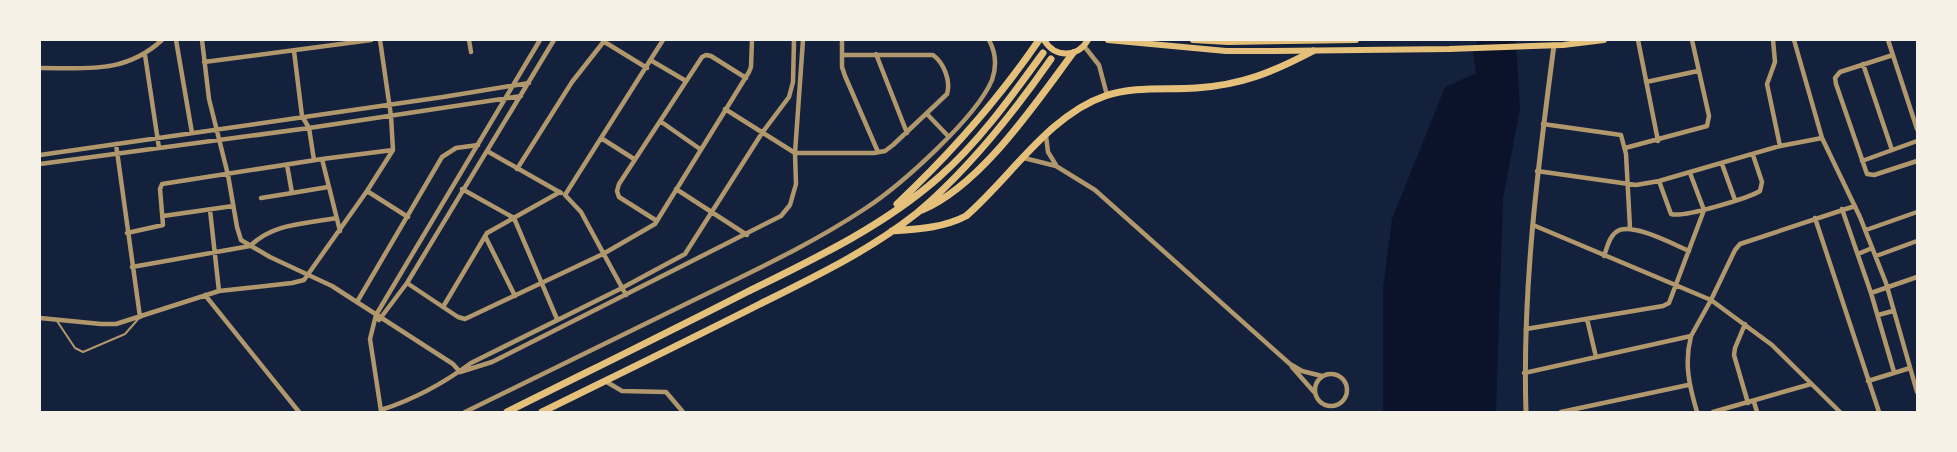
<svg xmlns="http://www.w3.org/2000/svg" width="1957" height="452" font-family="'Source Sans 3',sans-serif">
<style>
.water{fill:#0b132b}
.lines{fill:none;stroke-linecap:round;stroke-linejoin:round}
.service{stroke:#b1986c;stroke-width:2}
.minor{stroke:#b1986c;stroke-width:4.5}
.tertiary{stroke:#b1986c;stroke-width:5}
.primary{stroke:#e5c07b;stroke-width:6}
.trunk{stroke:#e5c07b;stroke-width:7}
</style>
<rect width="100%" height="100%" fill="#14213d"/>
<path class="water" d="M1478,40H1516L1520,109L1503,199L1496,412H1383V287L1392,219L1445,87L1476,73L1473,52Z"/>
<g class="lines">
<path class="service" d="M57,321L75,348L83,352L125,334L140,317"/>
<path class="minor" d="M176,40L192,133
M202,40L209,99L228,175L237,227L241,240L270,257L332,286L453,364L460,372
M469,40L471,52
M842,40V67L845,76L878,152
M1638,40L1658,141
M1773,40L1775,62L1767,84L1780,146
M1794,40L1822,138L1860,217L1886,283L1917,392
M1888,40L1917,129
M603,41L647,68
M1084,46L1099,65L1107,95
M294,51L302,116L309,128L314,160
M876,54L907,133
M145,55L159,148
M1893,55L1840,72L1835,78L1836,84L1867,174L1874,175L1917,161
M652,61L686,81
M204,62L371,40
M1863,64L1892,150
M40,68C87,68 125,74 162,40
M1646,82L1698,71
M725,109L795,153H874L885,151L893,145L947,94C951,81 944,63 933,55H842
M927,114L948,136
M660,121L700,149
M1543,124L1621,135L1626,154L1630,228
M1046,136L1048,152L1056,165
M601,138L634,159
M116,144L140,317
M1625,148L1707,126L1709,116L1692,40
M487,151L561,193
M40,155L443,97L529,83
M1024,158L1056,166L1095,190L1290,364L1302,371L1322,376
M322,159L340,231
M1862,161L1917,141
M40,164L309,128L521,96
M1722,164L1735,200
M287,165L292,193L328,187
M517,169L572,82L605,40
M1537,171L1636,185L1659,181L1780,146L1822,138
M1659,181L1671,214C1684,218 1748,198 1760,191L1762,182L1753,155
M462,189L514,218L557,319
M676,189L747,235
M367,191L408,217
M261,198L292,193
M1842,209L1871,293L1894,372
M210,210L219,291
M163,216L233,206
M1815,218L1879,412
M657,221L619,197L617,191L619,184L702,57L706,55L711,56L746,78
M1533,225L1711,300L1772,345L1840,412
M1866,230L1917,212
M127,233L163,225L160,189L162,184L322,159L393,150
M485,236L515,296
M1858,254L1872,248
M1604,256C1607,248 1609,237 1616,232C1630,221 1673,244 1689,251
M1876,256L1917,241
M132,267L250,246C274,223 304,224 336,218
M407,283L458,317L465,319L603,254L655,224L749,72L751,67L752,40
M1871,293L1917,277
M205,295L299,412
M626,295L581,212L565,195L663,40
M357,302L442,157L456,148L478,145
M443,307L487,233L560,192
M1878,315L1893,311
M40,318L101,324H116L219,291L292,283L304,280L367,191L393,150L391,116L380,40
M1587,319L1596,357
M379,320L407,283L554,40
M1745,324L1735,348L1734,355L1748,403
M1526,329L1663,306L1669,303L1704,210L1690,173
M1691,336C1684,363 1689,385 1697,412
M1292,367L1314,392
M460,372L492,362L781,216L790,205L796,184L795,153L803,40
M1524,373L1691,336L1711,300L1735,250L1740,244L1855,206
M1315 390a16 16 0 1 1 32 0a16 16 0 1 1-32 0Z
M605,381L622,391L666,392L683,412
M1868,381L1910,368
M1754,402L1757,412
M381,410C412,400 444,383 471,363L622,288L685,254L762,133L789,97L793,82L794,40
M381,411L370,339L376,315L540,40
M465,412C542,374 619,336 696,299C753,271 812,244 866,208C901,185 976,118 992,80C997,66 996,53 989,40
M1561,412L1688,385
M1713,412L1811,384"/>
<path class="tertiary" d="M1526,412C1522,289 1538,166 1554,45"/>
<path class="primary" d="M1044,40C1055,58 1077,58 1088,40
M1108,40L1226,51H1273L1449,49L1563,45L1604,40
M1193,40L1228,42L1356,40"/>
<path class="trunk" d="M897,204C950,154 998,100 1039,40
M922,210C981,185 1035,104 1073,53
M892,231C918,229 943,228 966,216C1010,178 1049,115 1105,96C1133,86 1167,90 1196,88C1242,85 1273,72 1313,51
M507,412C587,372 667,333 747,292C814,259 882,227 938,178C979,142 1011,97 1043,53
M542,412C615,376 687,341 760,304C814,277 869,251 917,213C969,169 1012,115 1051,59"/>
</g>
<rect width="1957" height="452" fill="none" stroke="#f6f1e7" stroke-width="82"/>
</svg>
